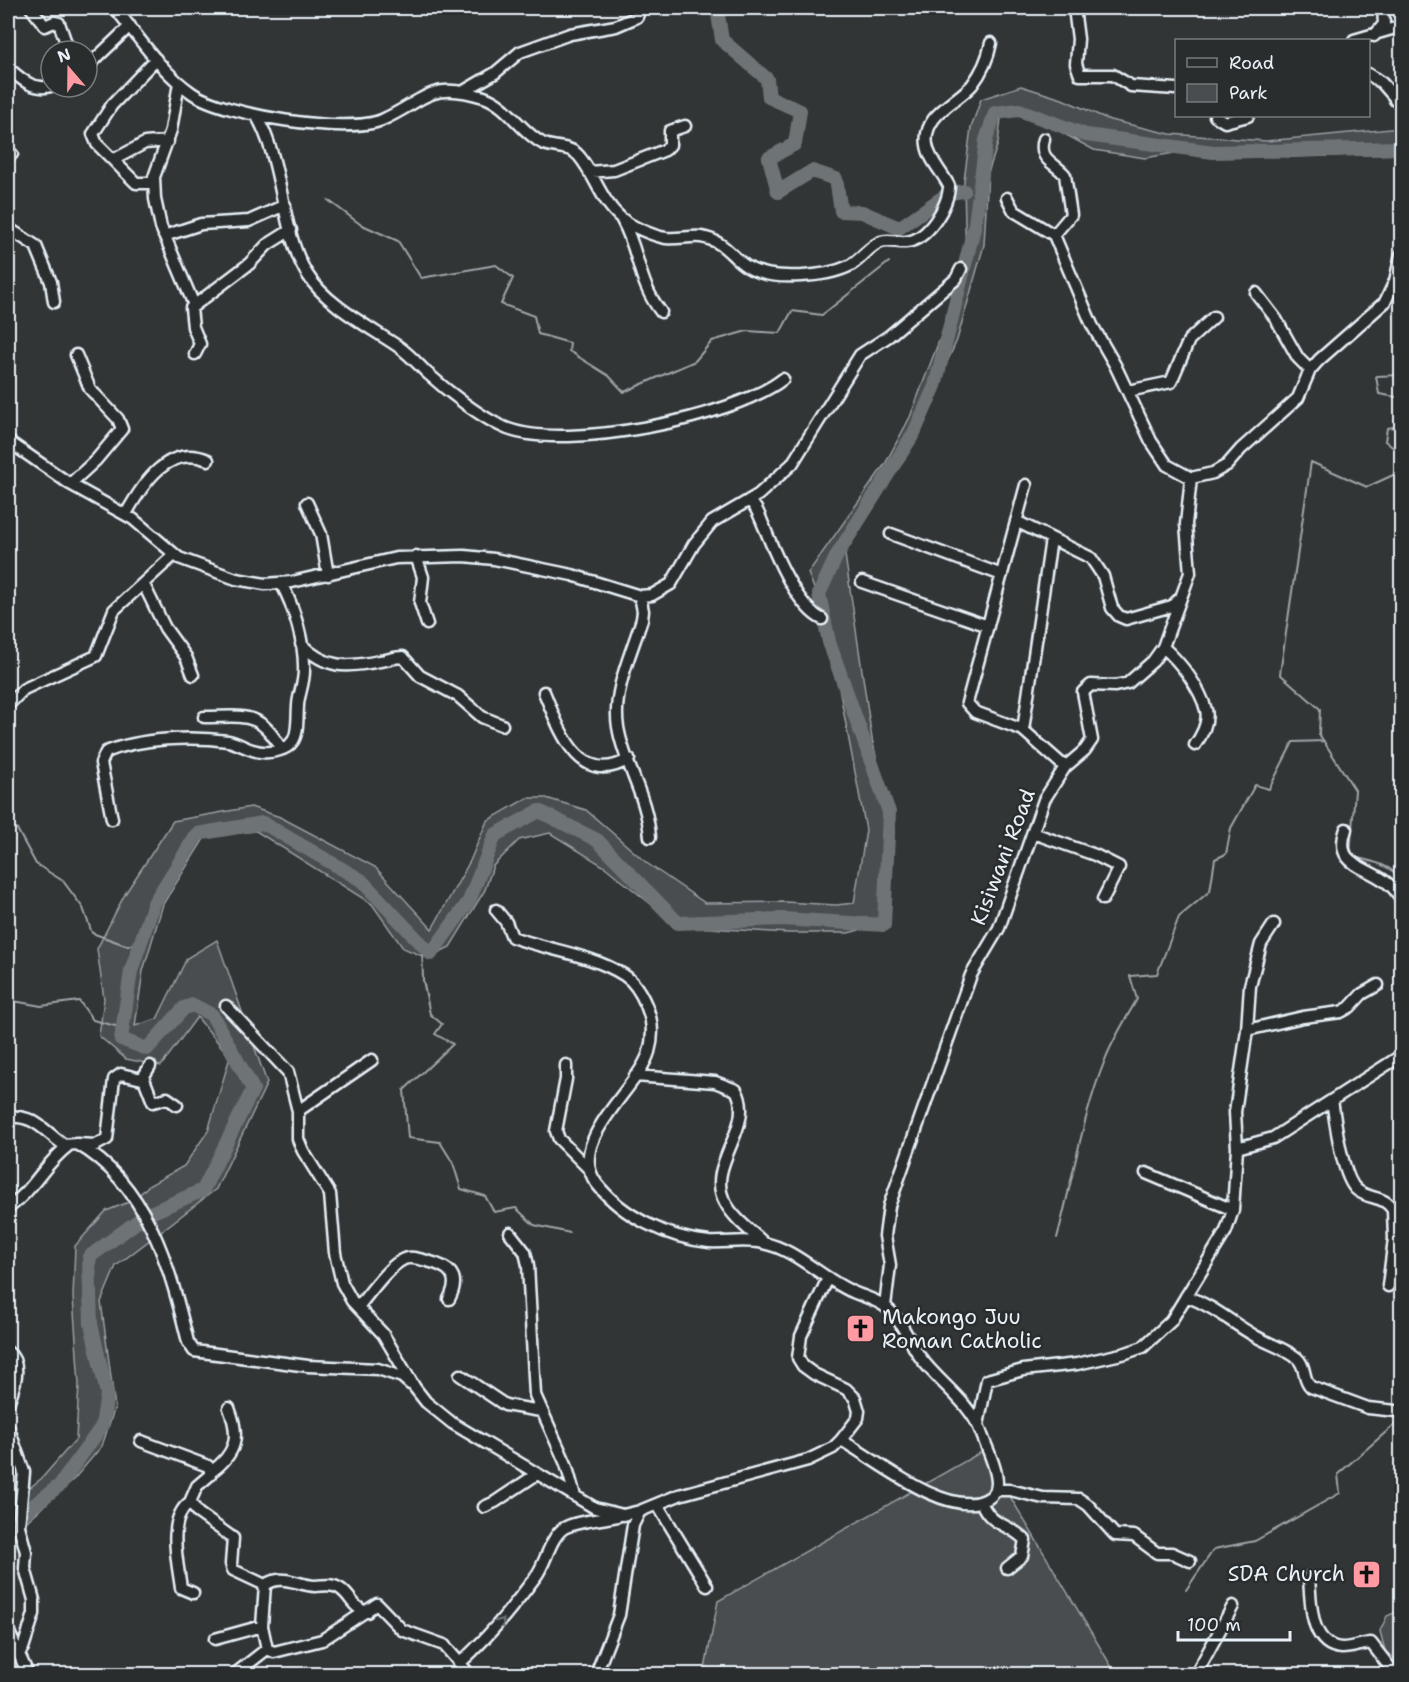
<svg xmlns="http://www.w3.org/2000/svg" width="1409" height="1682" font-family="'Shantell Sans',sans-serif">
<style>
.green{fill:#494d4f;stroke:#989fa4;stroke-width:1.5}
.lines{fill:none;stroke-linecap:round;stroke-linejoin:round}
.stream{stroke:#9fa5aa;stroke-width:2}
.river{stroke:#6e7376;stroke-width:14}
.minor-casing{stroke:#e8f1f8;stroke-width:15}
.minor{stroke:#2a2d2e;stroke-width:10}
.oneway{stroke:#6c7275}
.labels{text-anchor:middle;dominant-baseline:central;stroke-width:5;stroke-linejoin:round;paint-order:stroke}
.street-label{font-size:21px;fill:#e8f1f8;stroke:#2a2d2e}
.poi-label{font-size:21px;fill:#e8f1f8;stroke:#2a2d2e;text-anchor:start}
</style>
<rect width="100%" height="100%" fill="#323536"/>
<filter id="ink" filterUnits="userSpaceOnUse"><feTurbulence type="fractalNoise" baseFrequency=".0167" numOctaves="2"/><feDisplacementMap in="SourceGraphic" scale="12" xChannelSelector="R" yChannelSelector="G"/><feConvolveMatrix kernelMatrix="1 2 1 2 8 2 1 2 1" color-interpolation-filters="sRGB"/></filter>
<g filter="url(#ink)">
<path class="green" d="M1021,86L1062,99L1110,120L1170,134L1266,141L1401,128V154L1293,157L1186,151L1145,158L1094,150L1026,113L1002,110L998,143L988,173L984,245L957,340L924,413L897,462L843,541L872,739L890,815L887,923L848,933H788L678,926L605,867L550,833L519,840L493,866L485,890L450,947L427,958L403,948L372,904L256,831L205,837L163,904L143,971L135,1026L157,1019L187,958L217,940L267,1083L216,1189L116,1266L101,1302L115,1407L102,1446L74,1479L8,1538V1505L42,1478L76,1439L79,1384L73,1297L75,1246L106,1211L134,1200L148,1186L184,1166L208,1131L230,1057L197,1017L161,1066L126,1059L99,1036L104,999L97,949L125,894L173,821L251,807L280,817L375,867L432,929L470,861L487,821L527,798H546L586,810L648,864L705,903L785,902L836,905L854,903L866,830L826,619L808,573L885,464L910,417L966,270L964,181L971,128L981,99Z
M983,1451L1116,1674H704L718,1601Z
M1401,1610H1402L1401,1663L1385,1651L1380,1631L1387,1616Z"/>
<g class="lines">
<path class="stream" d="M328,200L360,224L398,241L421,278L496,265L513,278L501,304L534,316L538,334L570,343L569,351L609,376L624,392L695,361L712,341L747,331L780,333L792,311L822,315L889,262
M1402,375L1376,376L1379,394L1402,398
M1402,426L1387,428L1385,441L1402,455
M1402,471L1367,487L1311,462L1280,674L1320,709L1319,734L1355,790L1350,856C1371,861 1388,863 1402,880
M8,822L17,829L36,864L63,881L83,908L92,933L128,946L140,942
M422,944L423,980L430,1014L442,1024L435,1034L453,1044L404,1090L408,1138L440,1142L453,1163L461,1189L485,1196L494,1212L516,1208L534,1225L570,1233
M8,1000L41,1006L79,1001L93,1020L123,1028
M1057,1238C1073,1179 1082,1117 1105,1060C1113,1039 1126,1019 1137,999L1130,976L1157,974L1179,917L1210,891L1215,859L1226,854L1231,828L1255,785L1269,789L1293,742L1324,741
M1186,1590L1214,1549L1255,1541L1340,1493L1338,1474L1402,1418"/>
<path class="river" d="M717,8L722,40L767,79L769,97L800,111L795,144L769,158L778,192L812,171L836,179L841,211L862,212L899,228L949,193L964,191
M8,1525L60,1485L102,1426L107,1394L91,1324L89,1257L146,1215L203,1190L253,1089L212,1015L193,1005L184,1008L147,1049L121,1039L131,971L154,903L197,834L263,823L361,880L431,954L469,901L495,835L539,811L597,840L678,923L782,919L884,925L889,812L829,642L819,594L837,555L914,433L935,386L975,224L986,140L995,113L1019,110L1086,135L1213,152L1402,148"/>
<defs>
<path id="minor" d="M31,8L45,26L54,22L59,23L69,51
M115,8C139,37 160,71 192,93C223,115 347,135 382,120C426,100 430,80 484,97C508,105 520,131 542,143C554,149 570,145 579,156C595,175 601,201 621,218C630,226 653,236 666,238C678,239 690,236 701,237C727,241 732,260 751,269C775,281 826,277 849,266C861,260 870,245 881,242C888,239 899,243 906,242C928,240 949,205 949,186C943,173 929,160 927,145C922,115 956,103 972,85C982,72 988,59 991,43
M1074,8L1078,39L1076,64L1080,75H1113L1131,86L1176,89
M1374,36L1384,24L1383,8
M1354,40L1402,26
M87,67L130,26
M8,68C21,79 33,91 51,86
M1368,74L1382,83L1402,106
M179,83L171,130L154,177L155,199L161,227L194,305
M464,91L495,73L520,52L570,34L616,26L637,17L640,8
M1395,100L1402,79
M256,115C284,162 280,230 307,274C325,304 371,328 399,347C409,354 417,363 426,372C446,390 482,419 508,429C567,451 733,418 783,379
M1215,116L1225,122L1248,116
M1044,139C1038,160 1054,162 1065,175L1071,215L1054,235
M8,156L12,154
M113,160L145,143L168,141
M589,172L614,170L665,150L670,145V131L685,126
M154,183H136L97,144L93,134L112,105L156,59
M1007,198L1014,211L1054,235L1092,325L1115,365L1151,441L1167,465L1191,478L1213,473L1227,465L1241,449L1298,398L1310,370L1319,360L1385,302L1395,281L1401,255
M622,220C640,252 637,281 661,312
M8,228L36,246L51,282L54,302
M164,236L201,224L249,221L285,205
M1256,293L1276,319L1298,358L1310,370
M195,354L200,344L193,327L191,308L249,264L267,245L291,230
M1128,391L1171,382L1189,340L1214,317
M8,441L70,484L133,519L179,558L236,579L265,584L292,582L396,558L464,556L494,559L572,575L640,596L652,595L671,584L694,544L712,522L758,495L792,464L860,355L889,336L956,279L961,269
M70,484L96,460L122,429L118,419L90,389L76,355
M1026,485L967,703L975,712L1023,730L1065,767
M749,500C758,508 760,518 765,529C775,554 797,607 822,619
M307,503L321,534L328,575
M126,514C142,485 168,443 208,460
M1016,521L1091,558L1103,576L1112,608L1119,616L1126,619L1172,606L1178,600
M891,534L1002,575
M416,556L423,577L420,603L427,624
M862,582L988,626
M144,585L165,628L186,657L193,675
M640,596L643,611L642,619C632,652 612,692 618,727C624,765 647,795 650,837
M301,644C326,669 346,668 380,661C388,660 395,657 403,657L420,676L458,696L482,717L502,725
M1163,647C1180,662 1200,687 1206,710C1209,722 1202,735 1195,745
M544,692C559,728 578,789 629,759
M8,705L24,689L96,656L114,610L174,555
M204,717C244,717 260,710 281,749
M1023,730L1051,539
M112,819L101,763L106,752C140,738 192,736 228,741C240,743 250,752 263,752C271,753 287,750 292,742C300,733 296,710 299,698C301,689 304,680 304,671C305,644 294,606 281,583
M1346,829C1330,875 1383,862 1402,901
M1033,833L1095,855L1119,867L1103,899
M496,910L506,922L512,937C548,950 590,954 624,975C635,982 641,993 646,1005C653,1021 654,1035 649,1052C638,1089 564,1142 597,1184C623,1217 668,1238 709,1242C727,1243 746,1239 763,1243C796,1249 822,1279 853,1292C864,1297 878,1300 887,1308C902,1321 909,1341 920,1357C939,1383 969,1401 981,1432C986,1447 997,1467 997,1483C997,1491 992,1497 985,1500C946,1518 875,1459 841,1440
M226,1006L288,1072L298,1111V1139L303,1151L330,1194L335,1253L342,1283L352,1301L383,1334L415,1388L426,1402L452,1423L595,1508L623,1515L640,1511L679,1495L808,1460L833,1448L841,1440L858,1418L859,1411L855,1398L846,1389L814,1374L803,1366L798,1358L801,1336L828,1278
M1247,1030L1303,1017L1341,1012L1350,1007L1362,994L1378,985
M566,1065V1079L556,1131L559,1139L589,1169
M635,1076L715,1082L736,1090C757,1127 704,1165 725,1202C733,1218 751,1231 764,1243
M144,1079L153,1102L167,1098L177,1105
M1332,1100C1335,1120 1342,1178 1357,1190C1369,1200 1384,1195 1393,1210L1394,1239L1388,1286
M298,1111L372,1060
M8,1117C34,1114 44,1131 64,1145L77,1144C148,1184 170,1268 188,1342L194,1351L308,1366L378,1369L402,1377L410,1384
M77,1144L96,1145L107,1139L114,1079L121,1074L142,1079L150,1066
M1237,1148L1273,1138L1402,1055
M1146,1173L1233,1210
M8,1208C33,1191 43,1165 68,1146
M510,1233L525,1252L528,1265L535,1395L566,1464L575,1496
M1186,1296C1215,1307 1229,1321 1255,1336C1269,1344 1286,1349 1297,1358C1307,1367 1302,1379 1311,1387L1368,1408L1396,1411
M885,1306L890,1265L885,1236L889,1206L971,975L999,928L1044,800L1065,767L1085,750L1092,740L1083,692L1091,685L1115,686L1128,683L1153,661L1163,647L1190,573L1186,524L1191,478
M358,1307C369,1294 389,1265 404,1259C411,1256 419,1259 427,1261C448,1266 462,1275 449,1299
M8,1352C23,1364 14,1388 8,1403
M460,1375L505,1405L541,1411
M978,1425L987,1380L1023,1370L1077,1364L1126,1353L1143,1347L1171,1321L1226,1231L1233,1210L1237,1148L1235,1112L1247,1030L1250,986L1261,944L1274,924
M8,1426L24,1472L19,1526L26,1552L25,1568L34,1600V1614L23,1648L18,1654
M141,1441L208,1466L210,1470V1475L197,1486L190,1502L198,1513L233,1538L231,1564L233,1570L265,1585L262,1626L267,1649L274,1652L322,1640L377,1604L402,1630L444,1645L469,1674
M211,1472C237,1453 240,1436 229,1408
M996,1490H1010L1043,1498L1079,1499L1088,1505L1115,1535L1134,1536L1157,1553H1172L1190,1561
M190,1502C166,1519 178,1564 181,1588L193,1593
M981,1502C992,1528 1008,1522 1025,1540L1022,1556L1007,1568
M657,1504L707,1586
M484,1507L495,1502L537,1474
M1309,1577C1311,1601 1309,1646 1342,1648C1352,1648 1361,1644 1371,1643L1395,1674
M265,1585C282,1573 297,1585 315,1586C323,1586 331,1583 339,1588C351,1595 352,1608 367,1612
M8,1630L28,1674
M215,1639L262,1626
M460,1663C489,1637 513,1607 536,1576C546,1563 550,1537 564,1528C579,1520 602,1520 618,1516
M235,1674L267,1649
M596,1674L619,1615L633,1525L640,1511
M1196,1674L1233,1606"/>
</defs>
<use href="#minor" class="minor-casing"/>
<use href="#minor" class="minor"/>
</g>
<defs><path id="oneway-chevron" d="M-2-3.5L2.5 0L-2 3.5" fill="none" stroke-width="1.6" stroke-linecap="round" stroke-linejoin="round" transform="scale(1.5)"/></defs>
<use class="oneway" href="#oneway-chevron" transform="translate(501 1622) rotate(-52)"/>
</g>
<defs>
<symbol id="church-square" viewBox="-11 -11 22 22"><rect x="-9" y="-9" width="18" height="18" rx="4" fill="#ff9aa2" stroke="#2a2d2e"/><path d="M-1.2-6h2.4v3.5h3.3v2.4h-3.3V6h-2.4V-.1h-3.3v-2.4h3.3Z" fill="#111"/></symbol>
</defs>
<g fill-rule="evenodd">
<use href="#church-square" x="844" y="1312" width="33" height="33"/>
<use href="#church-square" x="1350" y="1558" width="33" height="33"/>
</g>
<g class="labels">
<g class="street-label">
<text transform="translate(1003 857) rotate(-69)">Kisiwani Road</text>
</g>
<g class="poi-label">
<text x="882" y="1317">Makongo Juu<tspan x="882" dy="24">Roman Catholic</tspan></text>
<text x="1345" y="1574" text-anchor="end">SDA Church</text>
</g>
</g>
<rect width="1409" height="1682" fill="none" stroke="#2a2d2e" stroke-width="30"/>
<rect x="15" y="15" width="1379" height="1652" fill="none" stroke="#e8f1f8" stroke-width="2" filter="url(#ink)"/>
<rect x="1175" y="39" width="195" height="78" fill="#2a2d2e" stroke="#767b7f" stroke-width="1.5"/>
<rect x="1187" y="58" width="30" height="9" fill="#2a2d2e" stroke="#767b7f" stroke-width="1.5"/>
<text x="1229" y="69" font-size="18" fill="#e8f1f8">Road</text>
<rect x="1187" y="84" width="30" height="18" fill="#494d4f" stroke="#767b7f" stroke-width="1.5"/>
<text x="1229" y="99" font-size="18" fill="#e8f1f8">Park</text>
<g transform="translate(69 69) rotate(340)"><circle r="28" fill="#2a2d2e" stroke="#767b7f" stroke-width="1.5"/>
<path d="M0-4.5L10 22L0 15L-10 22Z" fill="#ff9aa2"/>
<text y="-9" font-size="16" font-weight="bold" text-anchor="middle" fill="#e8f1f8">N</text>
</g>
<path d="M1178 1631v9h112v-9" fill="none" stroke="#e8f1f8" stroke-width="3"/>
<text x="1187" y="1631" font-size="18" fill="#e8f1f8" stroke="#2a2d2e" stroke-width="4.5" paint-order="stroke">100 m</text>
</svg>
